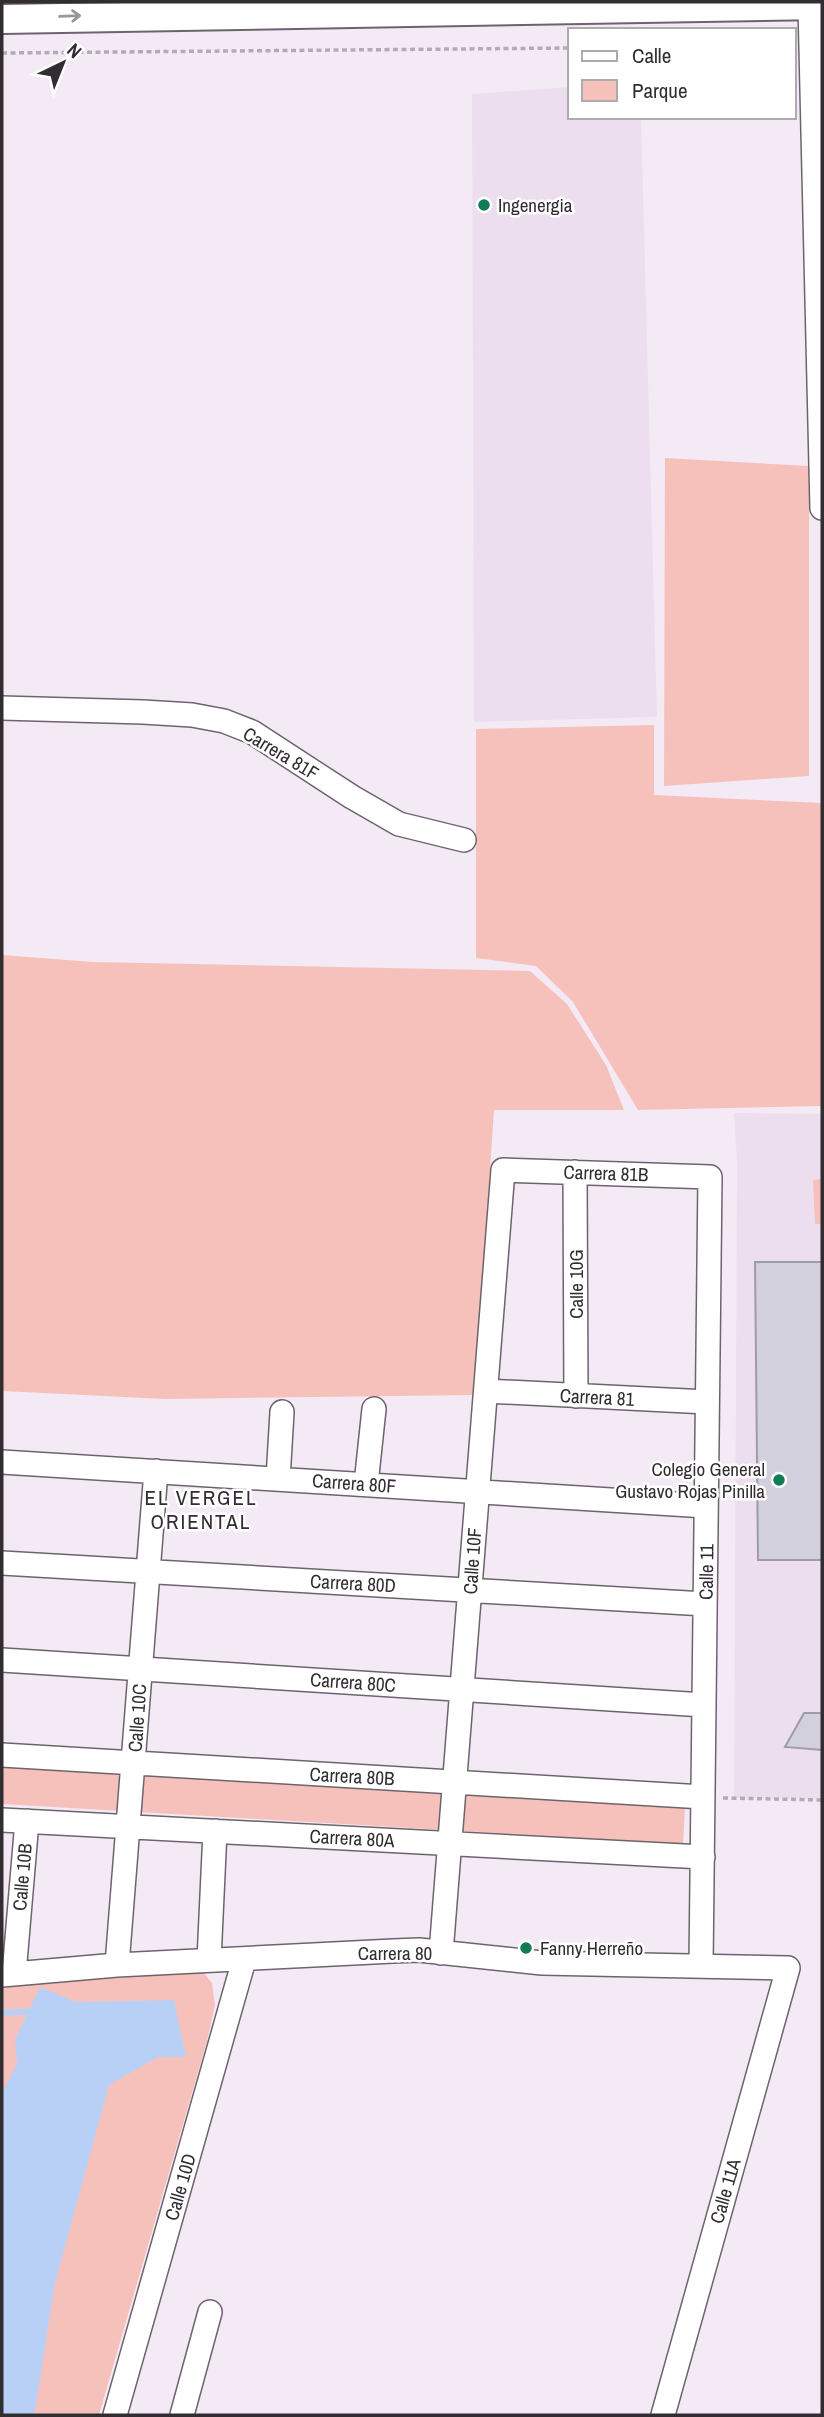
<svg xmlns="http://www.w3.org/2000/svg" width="824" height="2417" font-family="'Archivo Narrow',sans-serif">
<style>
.built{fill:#eddeef}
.green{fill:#f7c1bb}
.water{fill:#b8d0f5}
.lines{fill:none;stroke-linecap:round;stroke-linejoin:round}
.stream{stroke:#b8d0f5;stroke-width:6}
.building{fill:#d2d0dd;stroke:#9d9ca8;stroke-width:2}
.minor-casing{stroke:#6c646d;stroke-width:26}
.major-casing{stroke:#6c646d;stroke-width:32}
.path{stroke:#b3abb3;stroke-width:3.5;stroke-dasharray:5 3.5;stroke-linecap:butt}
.minor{stroke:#fff;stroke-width:23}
.major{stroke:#fff;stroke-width:28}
.oneway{stroke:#989698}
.poi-dot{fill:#117b55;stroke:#fff;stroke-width:2.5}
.labels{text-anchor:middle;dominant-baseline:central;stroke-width:5;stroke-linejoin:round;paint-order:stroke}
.poi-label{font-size:19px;fill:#312d31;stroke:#fff;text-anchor:start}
.street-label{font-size:19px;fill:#312d31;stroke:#fff}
.neighbourhood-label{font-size:21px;letter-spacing:2px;fill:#312d31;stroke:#fff}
</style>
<rect width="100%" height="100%" fill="#f4eaf5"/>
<path class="built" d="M570,87V117H641L657,717L474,722L472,94Z
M734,1113L822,1114V1799L734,1798L737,1161Z"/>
<path class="green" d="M665,458L809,466V776L664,786Z
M654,725V795L822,803V1106L638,1110L573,1002L536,966L476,958V729Z
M2,955L93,962L530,971L567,1004L606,1065L624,1110H494L475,1395L165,1399L2,1391Z
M822,1179V1224H815L813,1180Z
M2,1766L685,1807L683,1844L2,1804Z
M185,1971L203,1972L212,1983L215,2005L207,2041L99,2415H2V1985Z"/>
<path class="water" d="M40,1987L77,2002L174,2000L186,2057H158L109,2085L55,2283L35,2411L33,2415H2V2128L4,2121L2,2093L17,2064L15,2040Z"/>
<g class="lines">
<path class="stream" d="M2,2013L35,2011"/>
</g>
<path class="building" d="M755,1262H822V1560H758Z
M804,1713H822V1750L785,1747Z"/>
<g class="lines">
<defs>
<path id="minor" d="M810,6L822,508
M2,708L143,712L192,715L224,721L252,732L352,797L399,824L464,840
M575,1172L576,1396
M486,1391L707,1402
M2,1462L706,1506
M278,1479L282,1412
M366,1484L374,1409
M2,1563L705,1604
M2,1660L704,1705
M2,1755L703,1797
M2,1820L703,1857
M441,1953L503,1170L710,1177L701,1966
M209,1960L215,1831
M117,1965L156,1471
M14,1974L27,1821
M2,1975L117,1965L393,1951L419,1950L542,1963L788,1968L663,2415
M115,2415L244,1960
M182,2415L210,2312"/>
<path id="major" d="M2,19L822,5"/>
</defs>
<use href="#minor" class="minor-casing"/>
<use href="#major" class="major-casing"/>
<path class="path" d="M2,53L570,48
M723,1798L822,1800"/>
<use href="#minor" class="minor"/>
<use href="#major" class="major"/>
</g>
<defs><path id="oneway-shaft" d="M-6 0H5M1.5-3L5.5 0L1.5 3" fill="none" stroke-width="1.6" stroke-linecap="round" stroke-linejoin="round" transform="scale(1.75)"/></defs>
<use class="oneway" href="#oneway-shaft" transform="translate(70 16) rotate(-2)"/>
<g class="poi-dot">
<circle cx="484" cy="205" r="7"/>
<circle cx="779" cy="1480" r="7"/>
<circle cx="526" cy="1948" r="7"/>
</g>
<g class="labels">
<g class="poi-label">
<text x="498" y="205">Ingenergia</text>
<text x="765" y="1469" text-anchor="end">Colegio General<tspan x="765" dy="22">Gustavo Rojas Pinilla</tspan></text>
<text x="540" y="1948">Fanny Herreño</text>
</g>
<g class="street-label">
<text transform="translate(281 753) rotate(31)">Carrera 81F</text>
<text transform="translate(606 1173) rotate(2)">Carrera 81B</text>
<text transform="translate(576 1284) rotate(-90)">Calle 10G</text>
<text transform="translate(597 1397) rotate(3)">Carrera 81</text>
<text transform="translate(354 1483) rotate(4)">Carrera 80F</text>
<text transform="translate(472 1561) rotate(-86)">Calle 10F</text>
<text transform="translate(706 1572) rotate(-89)">Calle 11</text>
<text transform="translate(353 1583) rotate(3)">Carrera 80D</text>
<text transform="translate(353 1682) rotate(4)">Carrera 80C</text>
<text transform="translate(137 1718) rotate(-86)">Calle 10C</text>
<text transform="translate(352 1776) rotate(3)">Carrera 80B</text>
<text transform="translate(352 1838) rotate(3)">Carrera 80A</text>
<text transform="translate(22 1877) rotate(-85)">Calle 10B</text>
<text x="395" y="1953">Carrera 80</text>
<text transform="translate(180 2187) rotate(-74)">Calle 10D</text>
<text transform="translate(725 2191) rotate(-74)">Calle 11A</text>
</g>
<g class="neighbourhood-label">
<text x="201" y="1497">EL VERGEL<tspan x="201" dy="24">ORIENTAL</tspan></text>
</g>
</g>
<rect width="824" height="2417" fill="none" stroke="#312d31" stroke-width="7"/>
<rect x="568" y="28" width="228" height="91" fill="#ffffff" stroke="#adabad" stroke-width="2"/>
<rect x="582" y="51" width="35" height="10" fill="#ffffff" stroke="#adabad" stroke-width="2"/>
<text x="632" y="63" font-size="21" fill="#312d31">Calle</text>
<rect x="582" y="80" width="35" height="21" fill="#f7c1bb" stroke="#adabad" stroke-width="2"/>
<text x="632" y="98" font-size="21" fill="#312d31">Parque</text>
<g transform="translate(63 63) rotate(43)" stroke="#ffffff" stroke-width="5" paint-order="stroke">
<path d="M0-5L12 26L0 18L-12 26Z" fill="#312d31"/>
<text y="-10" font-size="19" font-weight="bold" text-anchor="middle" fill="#312d31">N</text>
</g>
</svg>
